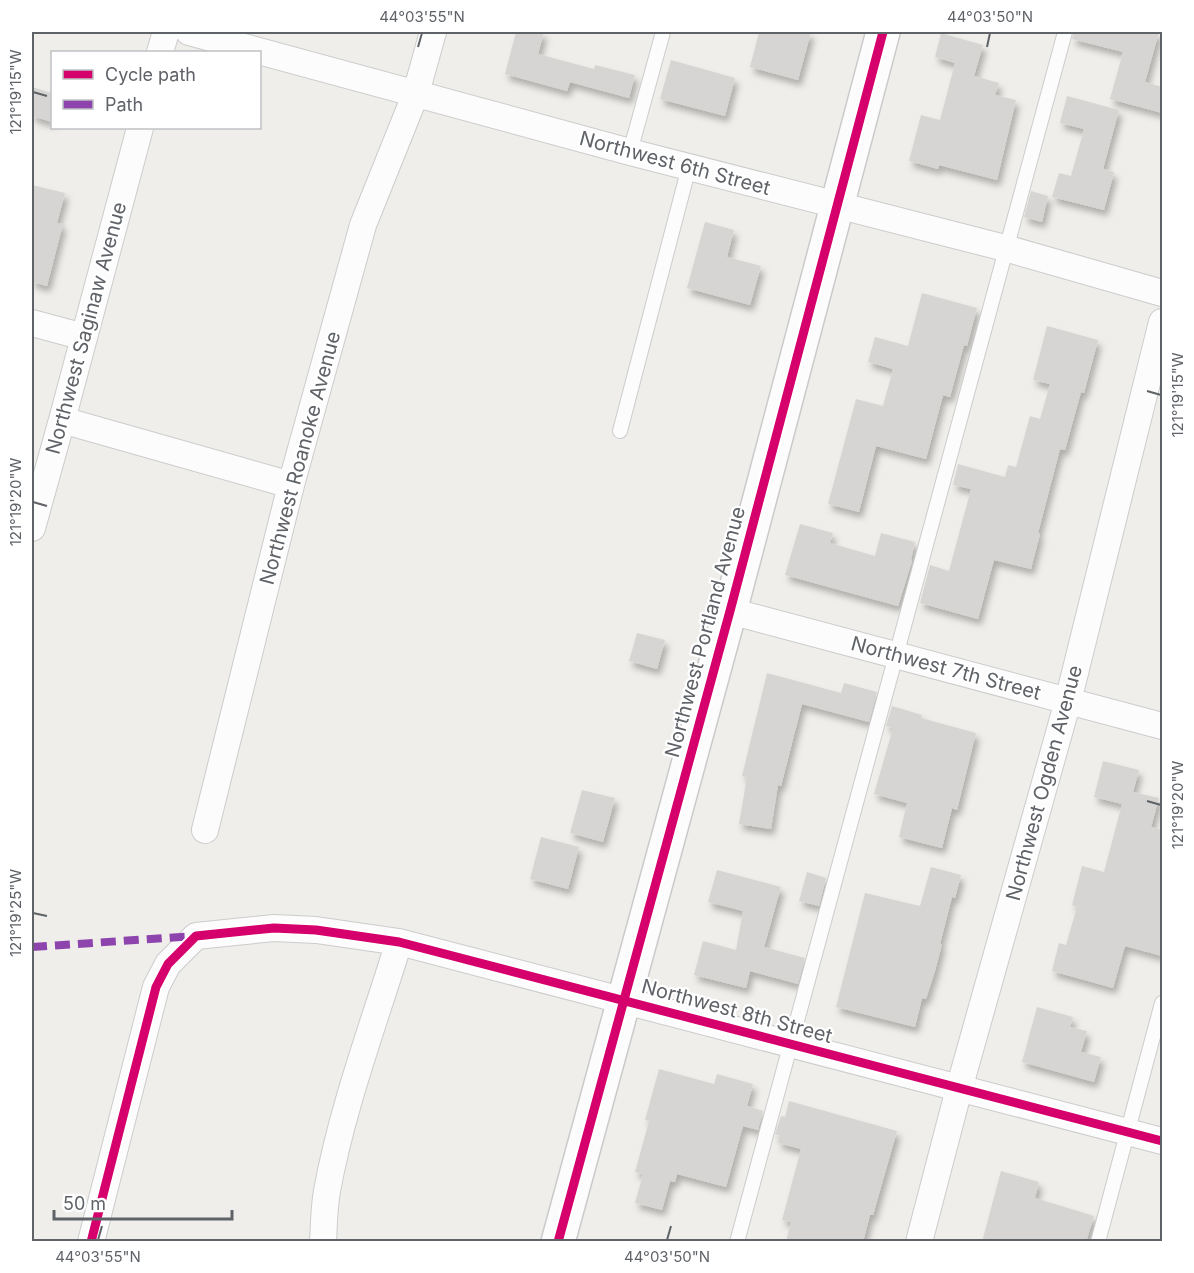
<svg xmlns="http://www.w3.org/2000/svg" width="1194" height="1273" font-family="Inter,sans-serif">
<style>
.building{fill:#d6d5d3;filter:url(#shadow)}
.lines{fill:none;stroke-linecap:round;stroke-linejoin:round}
.lane-casing{stroke:#cbcccc;stroke-width:16}
.street-casing{stroke:#cbcccc;stroke-width:28}
.secondary-casing{stroke:#cacacb;stroke-width:36}
.lane{stroke:#fdfcfc;stroke-width:14}
.street{stroke:#fdfcfc;stroke-width:26}
.secondary{stroke:#fdfcfc;stroke-width:33}
.quiet{stroke:#8e44ad;stroke-width:8;stroke-dasharray:15 8;stroke-linecap:butt}
.cycleway-casing{stroke:#fff;stroke-width:13}
.cycleway{stroke:#d6006c;stroke-width:9}
.ticks{fill:none;stroke:#5f6368;stroke-width:2}
.labels{text-anchor:middle;dominant-baseline:central;stroke-width:4.5;stroke-linejoin:round;paint-order:stroke}
.street-label{font-size:20px;fill:#5f6368;stroke:#fff}
.neatline{fill:none;stroke:#5f6368;stroke-width:2}
.ticks-label{font-size:15px;text-anchor:middle;fill:#5f6368}
</style>
<defs>
<filter id="shadow"><feDropShadow dx="3.5" dy="6" stdDeviation="3" flood-color="#0004"/></filter>
</defs>
<rect width="100%" height="100%" fill="#efeeea"/>
<path class="building" d="M516,32H544L538,54L594,69L595,65L635,75L629,98L570,82L567,91L505,74Z
M759,32H811L798,80L750,67Z
M1074,32H1159L1145,82L1162,87V113L1110,99L1123,52L1072,39Z
M941,33L983,45L974,76L999,83L995,95L1016,100L997,180L939,165L938,169L909,161L921,115L940,120L955,63L935,57Z
M671,60L735,78L725,116L660,99Z
M32,87L52,93V122L32,116Z
M1067,96L1119,110L1103,169L1114,172L1104,210L1052,197L1059,173L1071,176L1084,129L1060,123Z
M32,185L65,193L57,223L63,224L47,286L32,282Z
M1031,191L1048,196L1042,222L1024,217Z
M705,222L734,230L727,257L761,266L750,305L687,288Z
M922,293L977,308L967,346L964,345L950,397L943,395L926,459L876,446L859,512L828,504L856,399L883,406L893,369L868,362L875,337L908,346Z
M1047,326L1098,340L1084,393L1081,392L1065,450L1060,449L1038,533L1040,534L1031,569L994,560L978,619L920,603L930,565L949,571L971,489L953,485L958,464L1005,477L1008,465L1016,467L1030,416L1040,419L1050,384L1033,380Z
M800,524L833,533L830,543L875,556L881,533L915,542L911,560L912,561L898,606L785,575Z
M637,633L665,640L657,669L629,661Z
M767,673L841,693L844,683L877,692L869,722L802,704L781,786L778,785L771,829L739,824L747,777L742,776Z
M892,706L922,715L921,718L976,733L957,810L952,808L942,848L899,837L907,803L874,794L893,728L886,726Z
M1103,761L1139,770L1133,792L1159,798L1151,827L1162,830V956L1125,946L1113,988L1052,971L1059,943L1066,945L1077,907L1072,905L1082,866L1104,872L1122,804L1094,797Z
M582,790L615,798L603,842L570,833Z
M541,837L579,847L568,889L530,879Z
M931,867L961,875L955,898L952,897L940,944H942L935,971L926,999L922,998L915,1027L836,1007L865,893L920,906Z
M717,870L781,887L764,947L805,958L798,984L750,971L746,988L694,975L703,941L736,950L743,911L708,902Z
M807,872L826,878L819,906L799,901Z
M1037,1007L1073,1017L1070,1027L1087,1031L1081,1052L1101,1057L1094,1082L1022,1062Z
M659,1069L714,1084L717,1074L753,1084L747,1106L763,1111L758,1130L743,1126L726,1187L677,1174L675,1182L670,1181L662,1210L635,1203L643,1174L635,1172L649,1121L645,1120Z
M789,1101L897,1131L873,1215H870L863,1242H786L791,1222L782,1220L801,1149L778,1143L780,1136L775,1134L781,1116L785,1117Z
M1001,1171L1039,1182L1035,1198L1094,1216L1086,1242H982Z"/>
<g class="lines">
<defs>
<path id="lane" d="M630,152L663,32
M620,431L689,167
M737,1242L1065,32
M1098,1242L1162,1003"/>
<path id="street" d="M189,32L630,152L1005,248L1162,293
M160,52L166,32
M32,323L84,337
M62,420L291,485
M32,528L62,420L140,128
M730,611L1162,726
M205,830L291,485L363,225L416,93L433,32
M91,1242L156,987L168,964L196,936L274,928L316,930L399,942L1162,1141
M323,1242C324,1225 324,1207 327,1191C342,1108 374,1023 399,942
M919,1242L959,1089L1068,701L1162,322"/>
<path id="secondary" d="M558,1242L730,611L883,32"/>
</defs>
<use href="#lane" class="lane-casing"/>
<use href="#street" class="street-casing"/>
<use href="#secondary" class="secondary-casing"/>
<use href="#lane" class="lane"/>
<use href="#street" class="street"/>
<use href="#secondary" class="secondary"/>
<path class="quiet" d="M32,947L196,936"/>
<defs>
<path id="cycleway" d="M91,1242L156,987L168,964L196,936L274,928L316,930L399,942L1162,1141
M558,1242L730,611L883,32"/>
</defs>
<use href="#cycleway" class="cycleway-casing"/>
<use href="#cycleway" class="cycleway"/>
</g>
<path class="ticks" d="M418,47L422,33M987,47L990,33M33,92L47,96M1147,391L1161,395M33,502L47,506M1147,801L1161,805M33,913L47,916M98,1240L102,1226M667,1240L671,1226"/>
<g class="labels">
<g class="street-label">
<text transform="translate(675 163) rotate(15)">Northwest 6th Street</text>
<text transform="translate(86 328) rotate(-75)">Northwest Saginaw Avenue</text>
<text transform="translate(300 458) rotate(-75)">Northwest Roanoke Avenue</text>
<text transform="translate(705 632) rotate(-75)">Northwest Portland Avenue</text>
<text transform="translate(946 668) rotate(15)">Northwest 7th Street</text>
<text transform="translate(1044 783) rotate(-75)">Northwest Ogden Avenue</text>
<text transform="translate(737 1011) rotate(15)">Northwest 8th Street</text>
</g>
</g>
<rect width="1194" height="1273" fill="none" stroke="#ffffff" stroke-width="66"/>
<rect x="51" y="51" width="210" height="78" fill="#ffffff" stroke="#bfc1c3" stroke-width="1.5"/>
<rect x="63" y="70" width="30" height="9" fill="#d6006c" stroke="#bfc1c3" stroke-width="1.5"/>
<text x="105" y="81" font-size="18" fill="#5f6368">Cycle path</text>
<rect x="63" y="100" width="30" height="9" fill="#8e44ad" stroke="#bfc1c3" stroke-width="1.5"/>
<text x="105" y="111" font-size="18" fill="#5f6368">Path</text>
<path d="M54 1210v9h178v-9" fill="none" stroke="#5f6368" stroke-width="3"/>
<text x="63" y="1210" font-size="18" fill="#5f6368" stroke="#ffffff" stroke-width="4.5" paint-order="stroke">50 m</text>
<rect x="33" y="33" width="1128" height="1207" class="neatline"/>
<g class="ticks-label">
<text x="422" y="22">44°03'55"N</text>
<text x="990" y="22">44°03'50"N</text>
<text transform="translate(16 92) rotate(-90)" y="5">121°19'15"W</text>
<text transform="translate(1178 395) rotate(-90)" y="5">121°19'15"W</text>
<text transform="translate(16 502) rotate(-90)" y="5">121°19'20"W</text>
<text transform="translate(1178 805) rotate(-90)" y="5">121°19'20"W</text>
<text transform="translate(16 913) rotate(-90)" y="5">121°19'25"W</text>
<text x="98" y="1262">44°03'55"N</text>
<text x="667" y="1262">44°03'50"N</text>
</g>
</svg>
